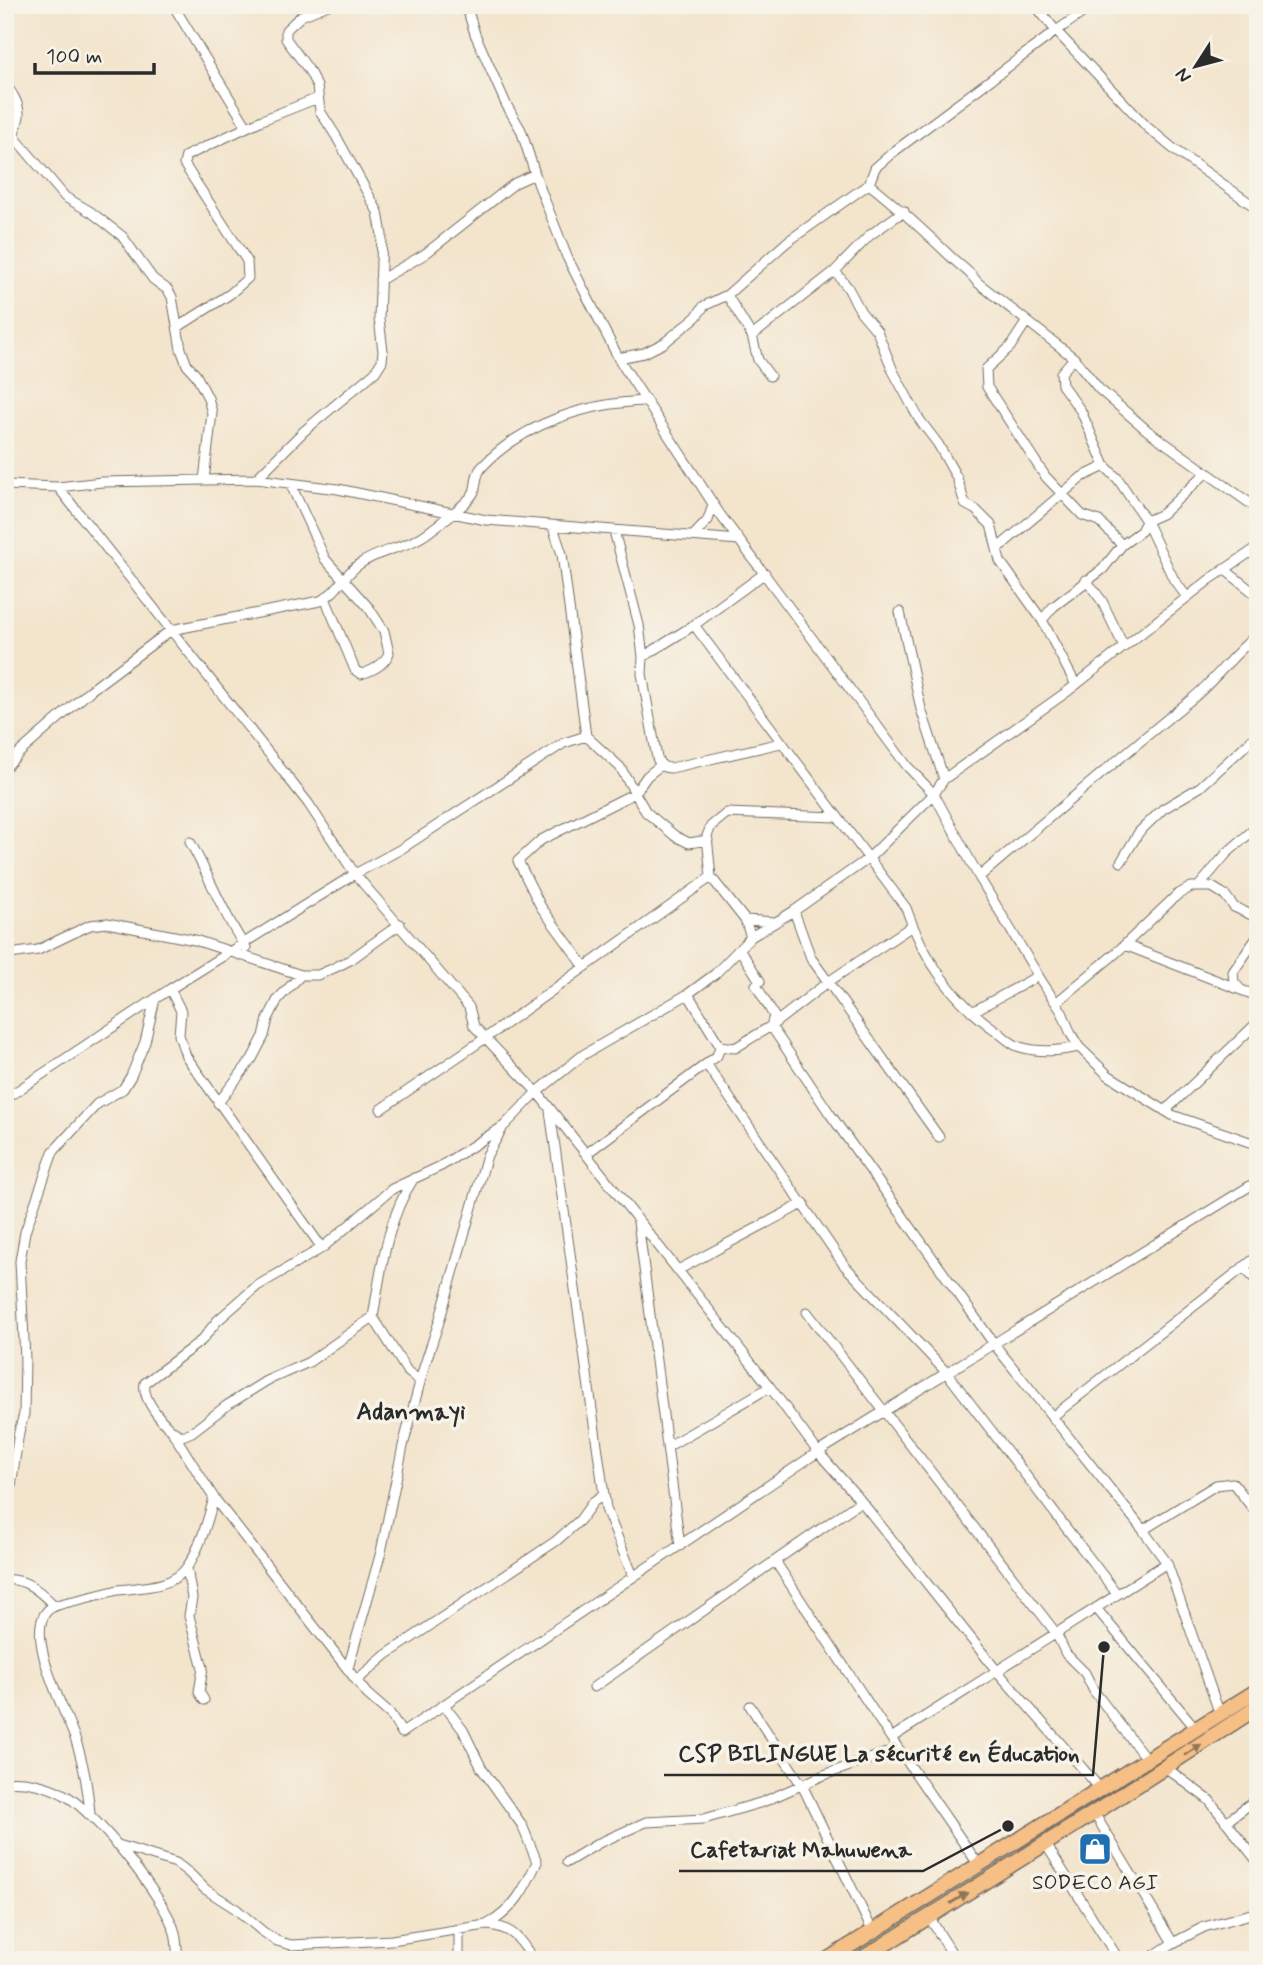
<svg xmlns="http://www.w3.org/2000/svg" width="1263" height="1965" font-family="Mynerve,sans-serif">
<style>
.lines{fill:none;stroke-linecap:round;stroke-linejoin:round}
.minor-casing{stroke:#716c63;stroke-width:11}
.trunk-casing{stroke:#716c63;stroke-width:17}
.minor{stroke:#fff;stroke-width:9}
.trunk{stroke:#f5bf86;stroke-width:14}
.oneway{fill:#907558}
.labels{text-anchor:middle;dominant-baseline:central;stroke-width:7;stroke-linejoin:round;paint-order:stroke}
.poi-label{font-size:21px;fill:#2b2b2b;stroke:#f7f3e8}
.quarter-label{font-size:24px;font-weight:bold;fill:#2b2b2b;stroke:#f7f3e8}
.leader{fill:none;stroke:#2b2b2b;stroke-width:2.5}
.callout-dot{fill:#2b2b2b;stroke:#f7f3e8;stroke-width:2.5}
.callout-label{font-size:23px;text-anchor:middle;font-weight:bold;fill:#2b2b2b;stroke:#f7f3e8;stroke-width:7;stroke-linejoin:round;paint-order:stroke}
</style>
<rect width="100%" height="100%" fill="#f7f3e8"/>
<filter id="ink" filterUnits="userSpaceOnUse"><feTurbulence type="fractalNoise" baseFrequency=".0143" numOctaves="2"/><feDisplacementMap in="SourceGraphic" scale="14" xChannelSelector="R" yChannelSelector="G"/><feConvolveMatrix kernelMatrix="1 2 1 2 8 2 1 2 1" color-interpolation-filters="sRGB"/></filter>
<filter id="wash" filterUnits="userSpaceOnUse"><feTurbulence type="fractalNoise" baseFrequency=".00686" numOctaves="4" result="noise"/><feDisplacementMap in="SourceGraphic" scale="28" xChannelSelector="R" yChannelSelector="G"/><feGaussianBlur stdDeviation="1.57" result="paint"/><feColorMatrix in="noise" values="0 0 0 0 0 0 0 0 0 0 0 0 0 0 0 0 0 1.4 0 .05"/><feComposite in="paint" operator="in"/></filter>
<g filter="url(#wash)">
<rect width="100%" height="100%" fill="#f3e4cc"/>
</g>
<g filter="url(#ink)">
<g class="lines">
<defs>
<path id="minor" d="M173,5L247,127
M466,5L475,34L506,104L521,130L538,183L567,257L620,361L719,513L907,766L934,794L979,877L1042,982L1062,1012L1071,1034L1079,1047L1108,1075L1172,1115L1258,1145
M1035,5L1056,31L1147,127L1176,151L1258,209
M1094,5L1056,31L892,153L875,168L869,184C898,207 924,231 950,256C960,266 970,271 977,282L1074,358L1099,389L1148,431L1258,509
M5,11L7,5
M5,84C12,92 20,105 19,116C18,126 12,129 16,139L65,197L91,212L122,236L153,279L168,290L172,297L181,349L187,365L196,375L208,398L212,413L204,480
M835,271L848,288L861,312L877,331L893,371L919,419L938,444L957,478L965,504L976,510L991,525L1000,561L1042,620L1076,685
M380,280L425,254L515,183L535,174
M727,295L752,336L758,360L770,376
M1027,321L1010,347L986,369L987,387L1045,476L1082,515L1099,521L1122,545
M178,327L230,294L248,278L247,261L184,164L186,156L262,120L318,98
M752,336L835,271L870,235L904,211
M618,358L644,353L664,343L696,317L704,306L727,295L787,242L869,184
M1105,466L1118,479L1146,521L1174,580L1187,597
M256,479L304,431L375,372L382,361L383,351L379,319L382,235L378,212L336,136L320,111L317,86L308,69L286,39V30L301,16L328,5
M290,483L325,559L369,608L384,631L389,653C384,665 372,671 361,674L355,670L325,598
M5,485L58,487L102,482L256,479L338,489L486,520L739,540
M58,487L308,803L355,874L469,1007L474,1026L537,1092L770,1387L818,1452L861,1501L997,1671L1098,1786
M553,527L562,554L586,736L620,767L646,812L675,836L689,843L708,840
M614,531L639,625L643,657L642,674L657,758C660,765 663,768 671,768L781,743
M694,535L708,520L713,505
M997,549L1082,477L1105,466L1081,411L1062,385L1061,373L1074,358
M1224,569L1258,596
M1086,580L1102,601L1124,647
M900,612L921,709L944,779
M1042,620L1053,607L1103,569L1122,545L1141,531L1146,521L1162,514L1206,473
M694,625L906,908C924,960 952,1000 998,1032C1004,1037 1012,1045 1020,1047C1040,1053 1059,1051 1079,1047
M643,657L694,625L765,573
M5,768L19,753L91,690L171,630L320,601C337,593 343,576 358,565C380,549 409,548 430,531C440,523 469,503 474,492C477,484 475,474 482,467C523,423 587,403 646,401
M190,842C210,877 223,915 246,948
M1121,862L1139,832L1163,809L1200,787L1258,734
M979,877C1050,817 1121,756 1193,698C1216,679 1234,653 1258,634
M1199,886L1227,853L1258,826
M794,911L811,958L939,1137
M745,920L774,922
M1258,936L1233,972L1234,982L1241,990L1258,996
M751,937L745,920L711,877L707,836L711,826L727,813L836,817
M1125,945L1241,990
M740,950L760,981L756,985L774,1016L771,1026L830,1114L994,1344L1143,1530L1167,1563L1218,1709
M5,953L10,954L38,950L90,925L107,923L195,940L301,975H318L334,968L350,960L400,924
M585,967L541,907L518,861L541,840L635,793L647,776L661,765
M170,989L181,1011L179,1035L186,1056L322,1248
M1056,1003L1117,952L1177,895L1191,887H1212L1225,895L1234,907L1258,918
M972,1012L1038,976
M720,1046L735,1048L771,1026L828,982L912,926
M707,1065L844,1265L947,1373L1117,1594
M5,1099L170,989L355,874L401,849L564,743L586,736
M218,1103L252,1059L264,1036L268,1019L278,999L301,975
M381,1109L487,1037L711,877
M550,1111L606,1509L633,1576
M1165,1111L1258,1022
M586,1154L717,1056L720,1046L688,994
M414,1178C387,1218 381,1270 373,1317L309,1362L266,1381L226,1406L192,1432L182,1436C167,1431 141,1399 145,1383L202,1340L217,1321L257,1286L322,1248L392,1189L441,1166L504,1126L537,1092L583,1055L688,994L715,974L751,937L794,911L869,858L934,794L944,779L1068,691L1209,580L1258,547
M638,1222L680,1546
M1243,1267L1258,1282
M678,1270L804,1203
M807,1312L1056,1633L1066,1654L1085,1673L1094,1691L1144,1756
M373,1317L407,1371L420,1381
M1052,1417L1258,1256
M173,1433L214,1498L367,1694L391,1715L402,1733L818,1452L1258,1181
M667,1447L770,1387
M5,1527L19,1432L24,1414L25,1359L20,1261L25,1232L53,1152L97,1104L123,1089L131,1076L145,1042L155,999
M1143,1530L1216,1485L1233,1483L1258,1515
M775,1561L891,1738L976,1861
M187,1568L192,1598L189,1616L203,1668L199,1692L204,1700
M5,1580C27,1578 40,1592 55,1606
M1096,1608L1192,1724
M348,1668L381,1552L403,1446L424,1367L439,1322L487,1155L502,1129
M357,1680L386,1655L556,1541L580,1520L593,1502L604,1494
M594,1687L861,1501
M444,1705L463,1730L482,1769L522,1825L537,1862C525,1888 514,1910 488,1924
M750,1706L803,1787L870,1926
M891,1738L1167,1563
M1165,1767L1209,1800L1258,1862
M5,1782C24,1780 47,1785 63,1794C93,1809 167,1900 175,1933C177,1941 177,1951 178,1960
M1094,1813L1173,1943
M90,1814C88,1790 84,1765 76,1741C67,1714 24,1636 47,1611C55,1603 71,1602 82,1599C94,1596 106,1593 118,1590C140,1587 173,1588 187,1567C200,1549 208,1519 214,1498
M1226,1822L1258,1798
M1045,1843L1119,1960
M115,1844L176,1863L189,1873L205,1889L236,1909L262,1931L277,1941L291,1945L392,1940L486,1925C511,1926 521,1939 533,1960
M567,1862L599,1843L646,1822L704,1819L763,1802L824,1775L898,1749
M929,1917L956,1960
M459,1960V1931
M1147,1960L1173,1943L1204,1927L1258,1912"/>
<path id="trunk" d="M827,1960L1258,1690
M860,1960L1094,1813L1258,1707"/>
</defs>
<use href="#minor" class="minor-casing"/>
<use href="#trunk" class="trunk-casing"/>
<use href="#minor" class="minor"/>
<use href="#trunk" class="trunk"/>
</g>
<defs><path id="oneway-solid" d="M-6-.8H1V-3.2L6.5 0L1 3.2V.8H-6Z" transform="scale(1.75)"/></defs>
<g class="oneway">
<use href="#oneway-solid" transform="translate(1193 1750) rotate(-33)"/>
<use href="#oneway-solid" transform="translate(959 1898) rotate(-32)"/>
</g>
</g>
<defs>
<symbol id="shop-square" viewBox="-11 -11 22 22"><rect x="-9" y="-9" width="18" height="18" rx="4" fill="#1f6fb2" stroke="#f7f3e8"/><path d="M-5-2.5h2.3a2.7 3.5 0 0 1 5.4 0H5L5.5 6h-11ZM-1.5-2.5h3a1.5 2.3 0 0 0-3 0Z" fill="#fff"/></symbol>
</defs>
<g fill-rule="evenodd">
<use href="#shop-square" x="1076" y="1830" width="38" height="38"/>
</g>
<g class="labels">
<g class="poi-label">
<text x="1095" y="1883">SODECO AGI</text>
</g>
<g class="quarter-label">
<text x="411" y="1412">Adanmayi</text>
</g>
</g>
<path class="leader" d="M1104 1647L1093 1775H664M1008 1826L923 1871H679"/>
<g class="callout-dot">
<circle cx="1104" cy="1647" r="7"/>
<circle cx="1008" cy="1826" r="7"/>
</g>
<g class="callout-label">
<text x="879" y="1761">CSP BILINGUE La sécurité en Éducation</text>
<text x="801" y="1857">Cafetariat Mahuwena</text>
</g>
<rect width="1263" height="1965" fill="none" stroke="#f7f3e8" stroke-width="28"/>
<g transform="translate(1196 66) rotate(234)" stroke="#f7f3e8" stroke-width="5" paint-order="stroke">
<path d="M0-5L12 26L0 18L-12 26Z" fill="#2b2b2b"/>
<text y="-10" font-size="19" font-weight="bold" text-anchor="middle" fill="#2b2b2b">N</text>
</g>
<path d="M35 63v10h119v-10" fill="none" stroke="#2b2b2b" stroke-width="3.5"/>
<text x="46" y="63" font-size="21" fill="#2b2b2b" stroke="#f7f3e8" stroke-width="5" paint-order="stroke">100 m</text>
</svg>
